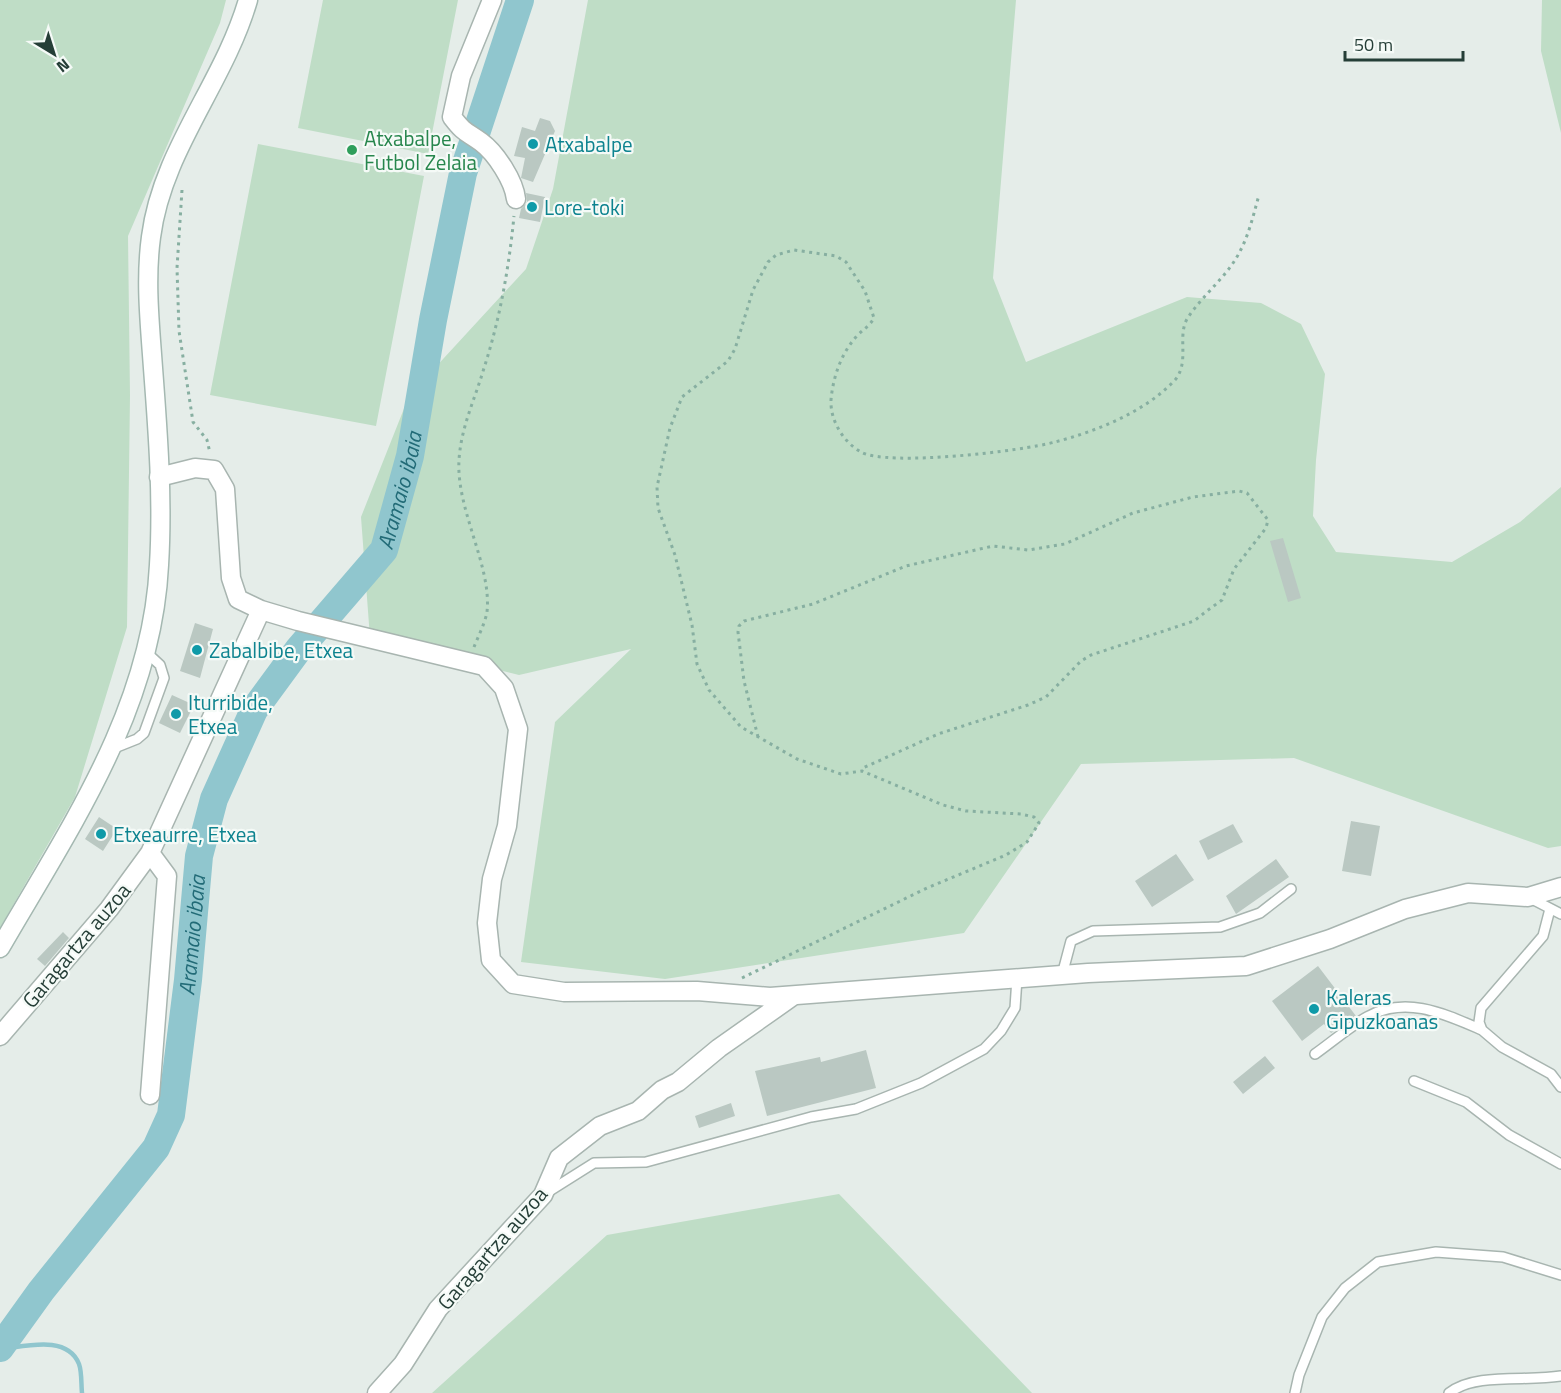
<svg xmlns="http://www.w3.org/2000/svg" width="1561" height="1393" font-family="'Titillium Web',sans-serif">
<style>
.green{fill:#bfddc6}
.lines{fill:none;stroke-linecap:round;stroke-linejoin:round}
.stream{stroke:#90c6ce;stroke-width:4.5}
.river{stroke:#90c6ce;stroke-width:28}
.building{fill:#bac8c2}
.service-casing{stroke:#a8b5b0;stroke-width:12}
.minor-casing{stroke:#a8b5b0;stroke-width:21}
.secondary-casing{stroke:#a4b8b1;stroke-width:21}
.path{stroke:#87afa1;stroke-width:3;stroke-dasharray:3 4.5;stroke-linecap:butt}
.service{stroke:#fff;stroke-width:9}
.minor{stroke:#fff;stroke-width:18}
.secondary{stroke:#fff;stroke-width:18}
.culture-dot{fill:#0f9aa8;stroke:#f5faf7;stroke-width:2}
.leisure-dot{fill:#2e9e5b;stroke:#f5faf7;stroke-width:2}
.labels{text-anchor:middle;dominant-baseline:central;stroke-width:4.5;stroke-linejoin:round;paint-order:stroke}
.leisure-label{font-size:21px;fill:#27864d;stroke:#f5faf7;text-anchor:start}
.culture-label{font-size:21px;fill:#0d838f;stroke:#f5faf7;text-anchor:start}
.street-label{font-size:21px;fill:#253e37;stroke:#f5faf7}
.water-label{font-size:22px;font-style:italic;fill:#226b77;stroke:#f5faf7}
</style>
<rect width="100%" height="100%" fill="#e5ede9"/>
<path class="green" d="M0,0H226L220,23L128,236L130,395L127,627L75,797L0,928Z
M323,0H458L428,154L298,128Z
M588,0H1016L993,278L1026,362L1187,297L1261,303L1301,324L1325,374L1316,460L1313,516L1336,552L1452,562L1520,522L1561,487V846L1548,848L1294,758L1081,764L964,933L665,979L521,962L555,722L631,649L519,675L370,638L361,517L409,396L526,269L553,189Z
M1542,0H1561V133L1541,51Z
M258,144L424,176L376,426L210,395Z
M839,1194L1032,1393H432L607,1235Z"/>
<g class="lines">
<path class="stream" d="M0,1349C24,1347 67,1334 79,1364C82,1372 81,1384 82,1393"/>
<path class="river" id="s1" d="M0,1348L41,1291L156,1148L171,1115L188,980L199,856L214,799L254,710L298,650L384,550L410,456L433,320L463,173L520,0"/>
</g>
<path class="building" d="M540,118L550,121L555,131L533,182L521,178L525,158L514,156L522,127L535,131Z
M526,193L545,197L540,222L519,218L521,209L527,202Z
M1283,538L1301,598L1288,602L1270,541Z
M195,623L213,629L200,678L180,671Z
M172,695L194,705L180,733L159,723Z
M99,817L117,829L103,851L85,839Z
M1351,821L1380,826L1371,876L1342,871Z
M1233,824L1243,842L1208,860L1199,841Z
M1176,854L1194,880L1152,907L1135,881Z
M1276,859L1289,877L1236,914L1226,896Z
M63,932L69,938L45,966L37,959Z
M1318,966L1356,1016L1331,1033L1324,1024L1302,1041L1272,1001Z
M866,1050L876,1088L767,1116L755,1071L820,1057L821,1062Z
M1265,1056L1275,1068L1243,1094L1233,1082Z
M731,1103L735,1116L699,1128L695,1116Z"/>
<g class="lines">
<defs>
<path id="service" d="M112,749L137,739L144,733L164,678L160,665L147,653
M1530,898L1561,914
M1550,909L1543,936L1481,1008L1479,1022L1482,1030L1502,1047L1551,1074L1561,1087
M1062,975L1071,941L1093,931L1220,927L1260,913L1291,889
M1315,1054C1332,1042 1349,1027 1367,1017C1406,995 1445,1014 1482,1030
M1414,1081L1466,1102L1509,1135L1561,1164
M548,1192L594,1163L646,1162L811,1117L856,1109L921,1083L984,1049L1001,1031L1015,1008L1017,978
M1295,1393L1299,1375L1322,1317L1345,1288L1378,1262L1436,1252L1503,1257L1561,1275
M1449,1393C1476,1372 1527,1382 1561,1376"/>
<path id="minor" d="M492,0L461,76L452,117C465,134 466,131 481,142C496,153 514,181 516,199
M159,477L195,468L214,470L225,489L231,578L238,599L261,610L298,621L484,666L504,688L518,729L507,826L492,879L487,923L491,960L513,984L564,992L697,991L770,997L1088,973L1246,966L1330,939L1405,909L1468,893L1528,897L1561,887
M0,1036L109,909L150,853L261,610
M150,1095L167,876L150,853
M377,1393L403,1364L438,1309L543,1195L559,1158L600,1126L638,1111L662,1090L678,1082L719,1048L793,996"/>
<path id="secondary" d="M0,948C70,827 152,709 159,565C163,500 158,433 153,368C150,325 145,281 151,237C162,150 224,83 248,0"/>
</defs>
<use href="#service" class="service-casing"/>
<use href="#minor" class="minor-casing"/>
<use href="#secondary" class="secondary-casing"/>
<path class="path" d="M182,190L177,268L179,331L193,422L207,440L210,453
M474,647C478,637 485,623 487,612C492,566 456,510 459,460C461,427 475,399 484,368C500,319 509,267 514,216
M758,737L744,681L738,632L739,626L744,621L813,604L906,566L993,546L1028,550L1065,544L1133,513L1193,497L1239,491L1247,493L1268,520L1266,528L1234,569L1222,600L1208,610L1194,621L1091,655L1081,661L1046,697L1028,705L938,734L863,768L862,771
M742,978L927,888L1006,855L1027,842L1039,823L1034,817L1021,814L966,811L943,805L862,771L841,774L797,759L741,727L709,690L697,664L692,625L675,555L658,508L657,487L670,428L682,397L728,361L735,349L753,290L768,262L776,255L794,250L836,256L846,262L865,291L874,318C870,326 862,330 856,337C841,354 833,377 831,400C830,420 843,442 861,452C887,467 1023,451 1055,442C1097,431 1145,412 1175,380C1190,362 1177,337 1187,319C1199,300 1218,284 1231,266C1247,244 1252,220 1259,195"/>
<use href="#service" class="service"/>
<use href="#minor" class="minor"/>
<use href="#secondary" class="secondary"/>
</g>
<g class="culture-dot">
<circle cx="533" cy="144" r="6"/>
<circle cx="532" cy="207" r="6"/>
<circle cx="197" cy="650" r="6"/>
<circle cx="176" cy="714" r="6"/>
<circle cx="101" cy="834" r="6"/>
<circle cx="1314" cy="1009" r="6"/>
</g>
<circle class="leisure-dot" cx="352" cy="150" r="6"/>
<g class="labels">
<g class="leisure-label">
<text x="364" y="138">Atxabalpe,<tspan x="364" dy="24">Futbol Zelaia</tspan></text>
</g>
<g class="culture-label">
<text x="545" y="144">Atxabalpe</text>
<text x="544" y="207">Lore-toki</text>
<text x="209" y="650">Zabalbibe, Etxea</text>
<text x="188" y="702">Iturribide,<tspan x="188" dy="24">Etxea</tspan></text>
<text x="113" y="834">Etxeaurre, Etxea</text>
<text x="1326" y="997">Kaleras<tspan x="1326" dy="24">Gipuzkoanas</tspan></text>
</g>
<g class="street-label">
<text transform="translate(76 945) rotate(-50)">Garagartza auzoa</text>
<text transform="translate(492 1248) rotate(-49)">Garagartza auzoa</text>
</g>
<g class="water-label">
<text stroke="none"><textPath href="#s1" startOffset="975">Aramaio ibaia</textPath></text>
<text stroke="none"><textPath href="#s1" startOffset="471">Aramaio ibaia</textPath></text>
</g>
</g>
<g transform="translate(54 54) rotate(142)" stroke="#f5faf7" stroke-width="4.5" paint-order="stroke">
<path d="M0-4.5L10 22L0 15L-10 22Z" fill="#253e37"/>
<text y="-9" font-size="16" font-weight="bold" text-anchor="middle" fill="#253e37">N</text>
</g>
<path d="M1345 51v9h118v-9" fill="none" stroke="#253e37" stroke-width="3"/>
<text x="1354" y="51" font-size="18" fill="#253e37" stroke="#f5faf7" stroke-width="4.5" paint-order="stroke">50 m</text>
</svg>
